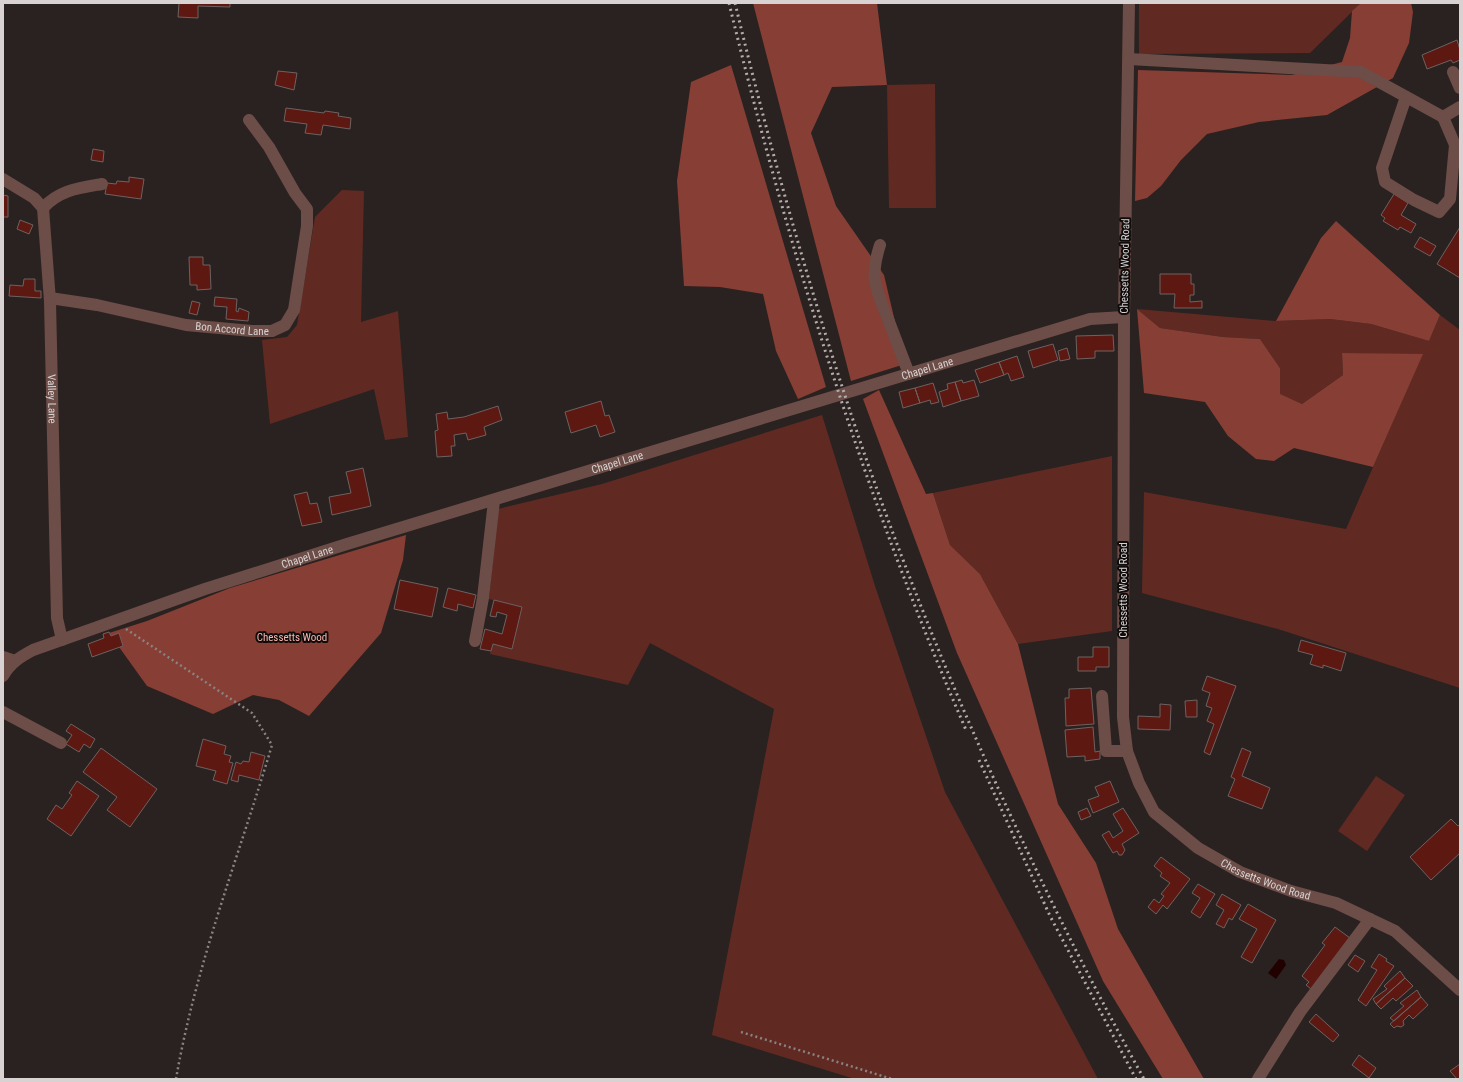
<svg xmlns="http://www.w3.org/2000/svg" width="1463" height="1082" font-family="'Roboto Condensed',sans-serif">
<style>
.green{fill:#602a23}
.forest{fill:#873e35}
.water{fill:#210100}
.building{fill:#5e1812;stroke:#6c6261}
.lines{fill:none;stroke-linecap:round;stroke-linejoin:round}
.path{stroke:#898381;stroke-width:2.5;stroke-dasharray:2 3;stroke-linecap:butt}
.minor{stroke:#6d4d47;stroke-width:12}
.rail{stroke:#b2adac;stroke-width:3;stroke-dasharray:2 4;stroke-linecap:butt}
.labels{text-anchor:middle;dominant-baseline:central;stroke-width:4;stroke-linejoin:round;paint-order:stroke}
.street-label{font-size:11px;fill:#d8d3d2;stroke:#100c0c}
.park-label{font-size:11px;fill:#fab7ad;stroke:#100c0c}
</style>
<rect width="100%" height="100%" fill="#2a2220"/>
<path class="green" d="M1139,3H1361L1310,53L1139,54Z
M935,84L936,208H889L887,85Z
M342,190L364,191L361,322L398,311L408,437L385,440L374,389L270,424L262,340L287,337L297,325L315,217Z
M1137,309L1276,321L1330,319L1371,324L1429,341L1440,315L1460,330V688L1278,629L1142,593L1144,492L1346,529L1422,355L1342,353L1343,375L1302,404L1280,395V368L1260,339L1223,337L1160,328Z
M822,415L875,586L945,792L1098,1079H855L712,1035L774,709L650,643L628,685L490,654L493,644L512,648L522,607L489,599L498,509L602,484Z
M1112,456V631L1018,644L980,574L950,545L933,493Z
M1376,776L1405,795L1367,851L1338,831Z"/>
<path class="forest" d="M753,3H877L887,85L832,87L811,133L836,206L884,275L905,364L851,381Z
M1361,3H1411L1413,12L1409,43L1393,78L1327,115L1259,122L1207,134L1181,160L1161,186L1147,198L1135,201L1138,70L1292,75L1342,62L1350,38L1352,11Z
M731,65L826,387L798,399L776,351L763,294L720,287L684,286L677,181L691,82Z
M1336,221L1440,315L1429,341L1371,324L1330,319L1276,321L1321,238Z
M1137,309L1160,328L1223,337L1260,339L1280,368V394L1302,404L1343,375L1342,353L1423,354L1373,467L1294,448L1274,461L1256,459L1228,436L1205,402L1144,393Z
M879,390L926,494L933,493L950,545L980,574L1018,644L1058,804L1096,863L1118,929L1204,1079H1163L1103,981L957,653L863,399Z
M406,535L403,560L381,633L309,716L279,700L253,695L213,714L147,686L109,633L147,621L230,588Z"/>
<path class="water" d="M1279,959L1284,960L1286,965L1276,979L1268,973Z"/>
<path class="building" d="M179,3H230V7L198,6V18L178,17Z
M1457,40L1460,50V60L1453,63L1451,60L1427,69L1422,55Z
M278,71L297,73L294,90L275,85Z
M286,108L324,113L325,111L339,113L338,116L351,118L350,129L323,125L321,135L305,133L307,124L284,121Z
M93,149L104,151L103,162L91,160Z
M129,177L144,179L141,199L105,194L107,183L116,184L117,181L129,182Z
M1394,194L1408,203L1401,215L1416,224L1411,233L1400,227L1398,230L1383,221L1385,218L1381,215Z
M3,195L8,196V217H3Z
M20,220L33,225L29,234L17,229Z
M1460,227V278L1437,264Z
M1420,237L1436,246L1430,256L1414,247Z
M189,257H203V265H210L211,289L197,290V285H190Z
M1160,274H1191V284H1194V295H1190V302L1202,301V308H1174L1175,294H1160Z
M24,279H35V291H41V298L9,296L10,285L23,286Z
M215,297L237,299L236,311L238,312L239,308L249,312L248,321L226,319L227,307L214,306Z
M192,301L200,303L197,315L189,313Z
M1113,335L1114,351H1095V358L1077,359L1076,336Z
M1053,344L1058,360L1033,368L1028,351Z
M1067,348L1070,359L1060,361L1058,351Z
M1017,356L1024,377L1011,381L1008,373L1004,375L999,362Z
M999,362L1004,375L980,383L975,370Z
M962,380L963,383L974,380L979,396L961,401L955,382Z
M955,382L961,401L943,407L939,392L948,389L947,384Z
M933,383L939,402L931,404L930,400L920,403L915,388Z
M915,388L920,403L903,408L899,392Z
M601,401L605,416L609,415L615,432L600,437L596,425L571,433L565,412Z
M498,406L502,420L484,427L486,435L468,440L466,433L454,435L455,446H451L452,456L437,457L435,431L438,430L436,414L447,412L448,419L464,417Z
M363,468L371,506L332,515L329,497L351,493L346,472Z
M307,492L310,504L317,503L322,522L302,526L294,495Z
M400,580L438,588L432,617L394,609Z
M448,588L476,595L473,608L458,604L457,611L443,607Z
M494,600L522,607L512,649L493,644L491,651L480,649L485,629L502,634L507,615L497,612L496,617L490,616Z
M109,632L111,636L119,633L123,646L92,657L88,644L104,638L103,634Z
M1301,640L1346,653L1341,671L1323,665V668L1310,664L1313,655L1298,651Z
M1093,647H1109V667H1096V671H1078V657H1093Z
M1207,676L1236,686L1210,755L1204,752L1214,724L1207,721L1212,708L1206,706L1210,693L1202,690Z
M1091,688L1094,724L1066,726L1065,698H1069V689Z
M1197,700V717H1186L1185,701Z
M1160,704L1171,705L1170,730L1138,729V716L1160,717Z
M71,724L95,739L90,748L84,744L79,752L66,744L72,735L66,731Z
M1093,727L1095,752L1100,751V759L1085,761V756L1067,757L1065,730Z
M203,739L226,746L224,754L231,756L229,762L233,763L227,784L213,780L216,771L196,766Z
M101,748L157,789L130,827L107,810L117,797L83,772Z
M1242,748L1251,752L1242,776L1270,788L1262,809L1228,796L1235,779L1231,777Z
M251,752L265,756L259,780L239,775L238,782L231,780L236,762L241,764L243,761L249,762Z
M77,781L99,796L71,836L47,819L56,805L62,809L72,795L69,793Z
M1110,781L1119,802L1093,813L1088,800L1099,796L1095,787Z
M1087,808L1091,816L1081,820L1078,812Z
M1123,808L1139,833L1122,844L1125,850L1122,855H1119L1117,851L1113,853L1102,835L1109,831L1113,838L1123,831L1113,814Z
M1451,819L1458,826L1460,824V853L1431,880L1410,857Z
M1161,857L1190,879L1167,909L1163,905L1156,914L1148,907L1154,899L1159,903L1164,896L1161,894L1170,883L1160,876L1162,873L1154,866Z
M1198,884L1215,894L1200,918L1191,912L1200,898L1192,893Z
M1222,894L1241,905L1232,920L1229,918L1224,928L1216,924L1224,910L1216,905Z
M1248,904L1276,920L1252,963L1241,957L1257,929L1239,919Z
M1335,927L1350,938L1311,989L1306,985L1309,982L1302,976L1325,945L1322,943Z
M1379,954L1387,959L1386,961L1394,966L1366,1006L1358,1000L1377,970L1371,967Z
M1355,955L1365,961L1358,972L1348,965Z
M1400,971L1405,978L1376,1004L1373,999L1387,989L1384,986Z
M1405,978L1413,986L1396,1001L1393,998L1381,1009L1376,1004Z
M1417,990L1421,997L1394,1021L1390,1018L1404,1006L1400,1003Z
M1421,997L1428,1005L1413,1019L1409,1015L1403,1021L1404,1025L1401,1027L1397,1026L1394,1028L1390,1024Z
M1316,1014L1339,1035L1333,1042L1309,1022Z
M1359,1055L1376,1068L1369,1078L1352,1065Z
M1460,1064V1079H1457L1450,1071Z"/>
<g class="lines">
<path class="path" d="M126,629L252,713L272,745C239,856 196,964 176,1079
M741,1032L892,1079"/>
<g class="minor">
<path id="s1" d="M1129,3L1124,317L1123,717L1127,751L1139,783L1154,812L1198,848L1240,872L1291,891L1336,903L1395,931L1460,990"/>
<path d="M1129,59L1361,72L1443,117L1460,107"/>
<path d="M1453,72L1460,88"/>
<path d="M1406,97L1382,168L1385,182L1414,200L1439,212L1450,199L1455,145L1443,117"/>
<path id="s2" d="M3,179L34,198L43,208L50,301L57,618L62,640"/>
<path d="M43,208C59,190 79,188 102,184"/>
<path d="M880,245C869,279 876,289 888,319C895,337 902,356 909,374"/>
<path id="s3" d="M50,298L97,305L186,325L252,331H272L285,325L294,310L307,226V209L295,193L269,147L249,120"/>
<path d="M475,641L483,598L494,501"/>
<path d="M3,657L15,661"/>
<path id="s4" d="M3,676C10,663 20,657 33,650L205,589L347,544L1090,319L1124,317"/>
<path d="M1102,696L1106,751H1127"/>
<path d="M3,712L61,743"/>
<path d="M1258,1079L1300,1012L1370,919"/>
</g>
<path class="rail" d="M729,3C789,251 864,495 966,730
M735,3C770,149 811,295 859,438C935,660 1031,874 1144,1079
M979,760L1050,916L1136,1079"/>
</g>
<g class="labels">
<g class="street-label">
<text transform="translate(1125 266) rotate(-89)">Chessetts Wood Road</text>
<text stroke="none"><textPath href="#s3" startOffset="185">Bon Accord Lane</textPath></text>
<text stroke="none"><textPath href="#s4" startOffset="978">Chapel Lane</textPath></text>
<text stroke="none"><textPath href="#s2" startOffset="241">Valley Lane</textPath></text>
<text stroke="none"><textPath href="#s4" startOffset="654">Chapel Lane</textPath></text>
<text stroke="none"><textPath href="#s4" startOffset="330">Chapel Lane</textPath></text>
<text transform="translate(1123 590) rotate(-90)">Chessetts Wood Road</text>
<text stroke="none"><textPath href="#s1" startOffset="947">Chessetts Wood Road</textPath></text>
</g>
<g class="park-label">
<text x="292" y="637">Chessetts Wood</text>
</g>
</g>
<rect width="1463" height="1082" fill="none" stroke="#d8d3d2" stroke-width="8"/>
</svg>
